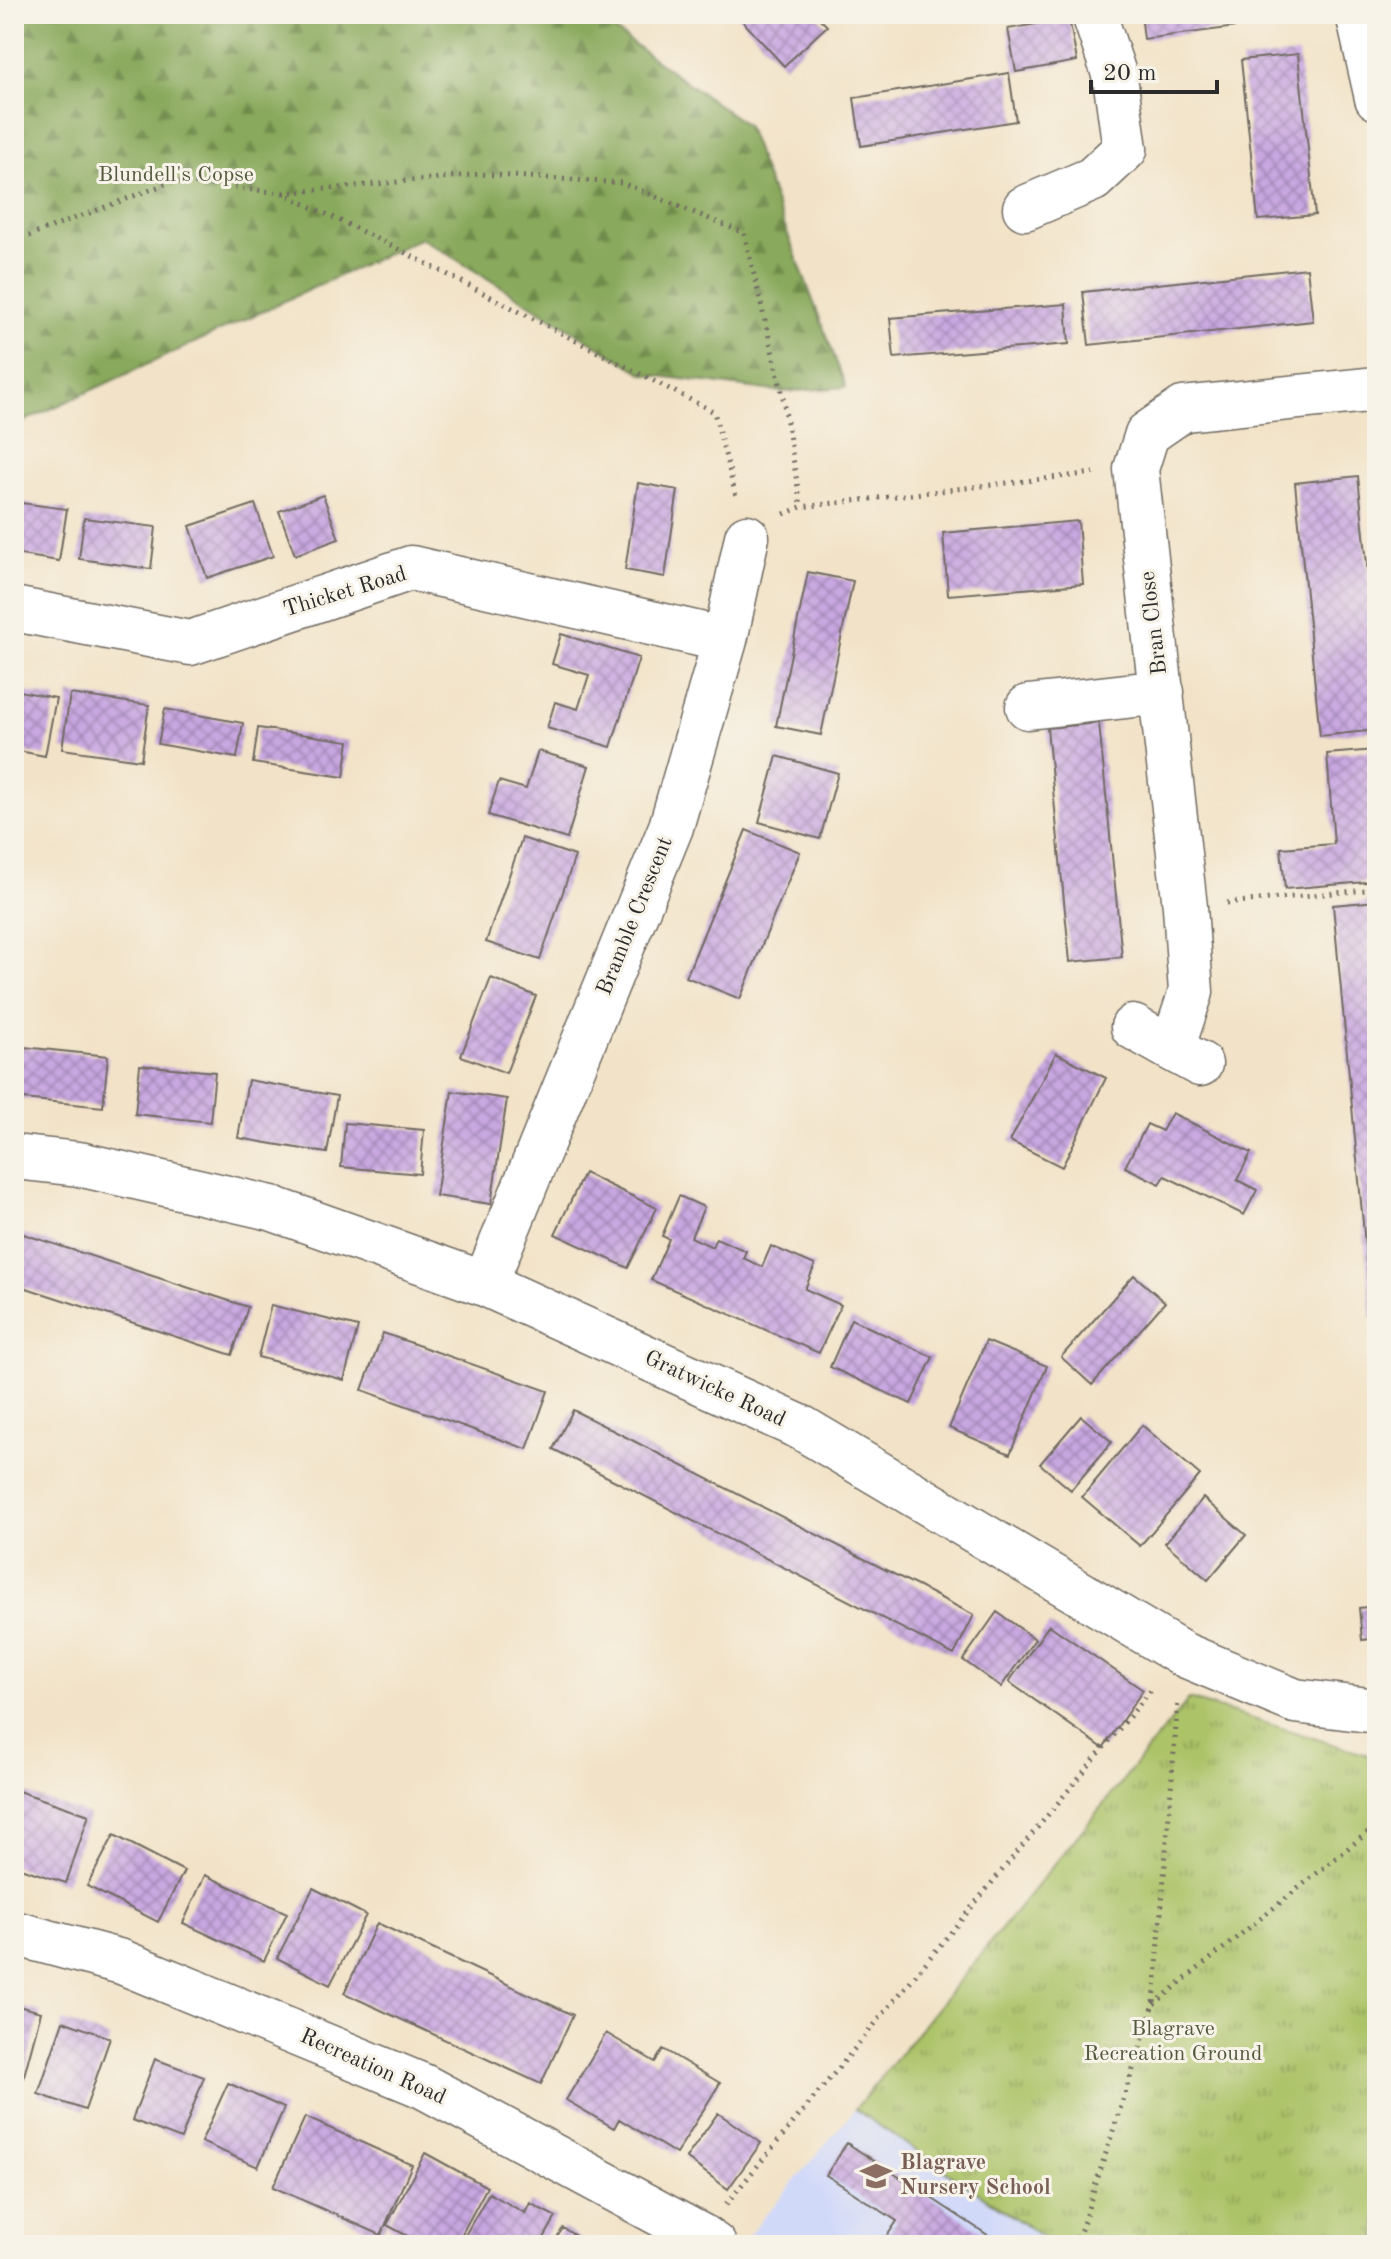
<svg xmlns="http://www.w3.org/2000/svg" width="1391" height="2259" font-family="'Old Standard TT',serif">
<style>
.built{fill:#d1d9f9}
.forest{fill:url(#forest-firs);stroke:#5a6a44;stroke-width:2}
.park{fill:url(#park-tufts);stroke:#6c774a;stroke-width:2}
.building{fill:url(#building-cross-hatch)}
.lines{fill:none;stroke-linecap:round;stroke-linejoin:round}
.minor-casing{stroke:#716b62;stroke-width:47}
.path{stroke:#716b62;stroke-width:5;stroke-dasharray:2 6;stroke-linecap:butt}
.minor{stroke:#fff;stroke-width:44}
.labels{text-anchor:middle;dominant-baseline:central;stroke-width:6;stroke-linejoin:round;paint-order:stroke}
.park-label{font-size:22px;fill:#52593d;stroke:#f7f3e8}
.street-label{font-size:22px;fill:#2b2b2b;stroke:#f7f3e8}
.education-label{font-size:22px;font-weight:bold;fill:#785e54;stroke:#f7f3e8;text-anchor:start}
</style>
<defs>
<pattern id="forest-firs" width="22" height="20" patternUnits="userSpaceOnUse" patternTransform="scale(2)"><rect width="22" height="20" fill="#89a95c"/><path d="M5 1l3.5 6h-7zM16 11l3.5 6h-7z" fill="#708a4c"/></pattern>
<pattern id="park-tufts" width="24" height="20" patternUnits="userSpaceOnUse" patternTransform="scale(2)"><rect width="24" height="20" fill="#acc368"/><path d="M3 7l-1-3M5 7V3M7 7l1-3M15 17l-1-3M17 17v-4M19 17l1-3" fill="none" stroke="#8c9f56"/></pattern>
<pattern id="building-cross-hatch" width="8" height="8" patternUnits="userSpaceOnUse" patternTransform="scale(2)"><rect width="8" height="8" fill="#c9a7e1"/><path d="M0 0l8 8M0 8l8-8" fill="none" stroke="#a388b7"/></pattern>
</defs>
<rect width="100%" height="100%" fill="#f7f3e8"/>
<filter id="ink" filterUnits="userSpaceOnUse"><feTurbulence type="fractalNoise" baseFrequency=".0125" numOctaves="2"/><feDisplacementMap in="SourceGraphic" scale="16" xChannelSelector="R" yChannelSelector="G"/><feConvolveMatrix kernelMatrix="1 2 1 2 8 2 1 2 1" color-interpolation-filters="sRGB"/></filter>
<filter id="wash" filterUnits="userSpaceOnUse"><feTurbulence type="fractalNoise" baseFrequency=".006" numOctaves="4" result="noise"/><feDisplacementMap in="SourceGraphic" scale="32" xChannelSelector="R" yChannelSelector="G"/><feGaussianBlur stdDeviation="1.8" result="paint"/><feColorMatrix in="noise" values="0 0 0 0 0 0 0 0 0 0 0 0 0 0 0 0 0 1.4 0 .05"/><feComposite in="paint" operator="in"/></filter>
<g filter="url(#wash)">
<rect width="100%" height="100%" fill="#f2e3c8"/>
<path class="built" d="M855,2109L1051,2242L1049,2245L741,2244Z"/>
<path class="forest" d="M14,14H592L746,125L846,387L782,392L644,374L421,238L14,426Z"/>
<path class="park" d="M1189,1699L1377,1758V2245H1049L1050,2242L855,2109Z"/>
<g id="blocks">
<path class="building" d="M736,14H815L827,26L784,66Z
M1141,14H1242L1244,26L1144,39Z
M1069,18L1077,61L1016,72L1008,29Z
M1298,54L1315,215L1258,220L1241,60Z
M1009,73L1016,121L861,146L854,98Z
M1307,268L1313,321L1089,345L1083,292Z
M1066,304L1069,344L894,358L890,318Z
M1358,476L1377,662V730L1320,736L1295,483Z
M638,483L678,490L665,577L625,570Z
M323,495L339,539L295,555L279,511Z
M14,502L67,509L59,561L14,554Z
M255,504L273,556L207,578L190,526Z
M84,518L156,527L151,569L79,559Z
M1078,521L1083,584L948,595L943,533Z
M808,572L853,581L821,735L776,726Z
M561,634L639,658L611,747L547,728L555,702L578,709L589,675L552,664Z
M14,690L56,698L45,756L14,750Z
M70,694L149,705L141,760L62,749Z
M165,709L243,723L237,758L158,744Z
M1099,723L1122,957L1070,962L1047,728Z
M258,728L349,741L344,777L253,763Z
M1375,750L1377,774V881L1285,889L1281,848L1334,844L1327,754Z
M538,751L589,766L567,839L488,815L499,781L526,789Z
M777,756L838,773L820,839L759,822Z
M746,830L800,852L740,999L686,977Z
M522,838L575,856L540,960L486,942Z
M1377,901V1318L1372,1319L1333,905Z
M491,978L536,996L506,1073L461,1056Z
M14,1046L108,1056L103,1107L14,1098Z
M1056,1053L1106,1078L1062,1167L1010,1141Z
M140,1065L215,1072L210,1122L135,1114Z
M248,1080L337,1096L327,1153L238,1138Z
M452,1091L507,1099L491,1204L436,1196Z
M1172,1113L1251,1153L1237,1180L1257,1190L1244,1215L1165,1176L1160,1184L1125,1167L1147,1124L1162,1131Z
M345,1123L424,1130L420,1174L341,1167Z
M584,1173L657,1208L628,1268L555,1234Z
M679,1196L704,1207L691,1237L712,1247L716,1238L746,1251L743,1258L762,1267L771,1246L815,1265L805,1289L841,1305L819,1353L651,1280L669,1239L662,1236Z
M14,1231L248,1307L232,1355L14,1284Z
M1134,1275L1165,1302L1092,1385L1061,1357Z
M271,1305L358,1327L344,1380L258,1357Z
M851,1319L933,1357L911,1404L830,1367Z
M383,1333L548,1391L527,1449L362,1390Z
M986,1341L1047,1366L1010,1454L949,1428Z
M573,1410L974,1615L954,1655L553,1449Z
M1081,1416L1112,1442L1071,1490L1040,1464Z
M1142,1425L1200,1475L1140,1546L1082,1497Z
M1203,1498L1246,1535L1208,1580L1165,1543Z
M1377,1606V1638L1362,1640L1359,1608Z
M997,1612L1035,1639L1001,1687L963,1660Z
M1049,1625L1143,1690L1103,1748L1009,1682Z
M18,1791L89,1815L66,1883L14,1866V1803Z
M114,1835L184,1871L158,1922L87,1886Z
M205,1875L287,1913L264,1961L183,1923Z
M313,1888L366,1915L330,1985L277,1958Z
M377,1923L573,2015L541,2084L344,1993Z
M14,2005L41,2012L21,2087L14,2086Z
M63,2021L110,2038L85,2110L38,2094Z
M606,2033L655,2062L663,2049L720,2083L676,2154L619,2119L614,2128L566,2100Z
M155,2059L204,2077L181,2139L132,2120Z
M228,2083L284,2108L258,2167L201,2142Z
M718,2113L761,2143L728,2189L686,2158Z
M305,2117L412,2165L381,2235L273,2187Z
M847,2143L1003,2245H937L935,2243L934,2245H881L897,2221L826,2175Z
M425,2153L487,2187L456,2245H424L387,2225Z
M489,2193L525,2213L530,2203L556,2217L540,2245L460,2244Z
M563,2228L590,2245H552Z"/>
</g>
</g>
<g filter="url(#ink)">
<use href="#blocks" fill-opacity="0" stroke="#716b62" stroke-width="2"/>
<g class="lines">
<defs>
<path id="minor" d="M1358,14L1377,98
M1025,208L1093,179L1125,149L1115,77L1094,14
M14,609L190,643L411,568L725,640
M1028,707L1162,692
M1133,1027L1172,1049
M1200,1064L1172,1049L1191,992L1185,907L1136,469L1147,434L1183,409L1377,389
M14,1157L79,1164L271,1208L485,1284L802,1428L1182,1654L1295,1701L1377,1711
M485,1284L671,827L725,640L747,537
M14,1933L122,1962L423,2086L701,2236L714,2245"/>
</defs>
<use href="#minor" class="minor-casing"/>
<path class="path" d="M284,193L481,174L622,183L744,233L782,392L801,506
M14,242L173,181L283,193L400,250L714,412L736,496
M784,514L801,507L1094,473
M1227,903L1377,889
M1154,2004L1377,1825
M726,2204L1153,1688
M1074,2245L1082,2227L1154,2004L1178,1700"/>
<use href="#minor" class="minor"/>
</g>
</g>
<defs>
<symbol id="school-bare" viewBox="-9 -9 18 18"><path d="M0-5L7-2L0 1L-7-2ZM-4 1L0 2.5L4 1V4Q0 6-4 4Z" fill="#8d6e63" stroke="#f7f3e8" stroke-width="2.5" paint-order="stroke"/></symbol>
</defs>
<g fill-rule="evenodd">
<use href="#school-bare" x="854" y="2154" width="44" height="44"/>
</g>
<g class="labels">
<g class="park-label">
<text x="176" y="175">Blundell's Copse</text>
<text x="1173" y="2029">Blagrave<tspan x="1173" dy="25">Recreation Ground</tspan></text>
</g>
<g class="street-label">
<text transform="translate(345 592) rotate(-17)">Thicket Road</text>
<text transform="translate(1154 623) rotate(-97)">Bran Close</text>
<text transform="translate(635 916) rotate(-68)">Bramble Crescent</text>
<text transform="translate(715 1389) rotate(25)">Gratwicke Road</text>
<text transform="translate(373 2067) rotate(24)">Recreation Road</text>
</g>
<g class="education-label">
<text x="900" y="2163">Blagrave<tspan x="900" dy="25">Nursery School</tspan></text>
</g>
</g>
<rect width="1391" height="2259" fill="none" stroke="#f7f3e8" stroke-width="48"/>
<path d="M1091 80v12h126v-12" fill="none" stroke="#2b2b2b" stroke-width="4"/>
<text x="1103" y="80" font-size="24" fill="#2b2b2b" stroke="#f7f3e8" stroke-width="6" paint-order="stroke">20 m</text>
</svg>
